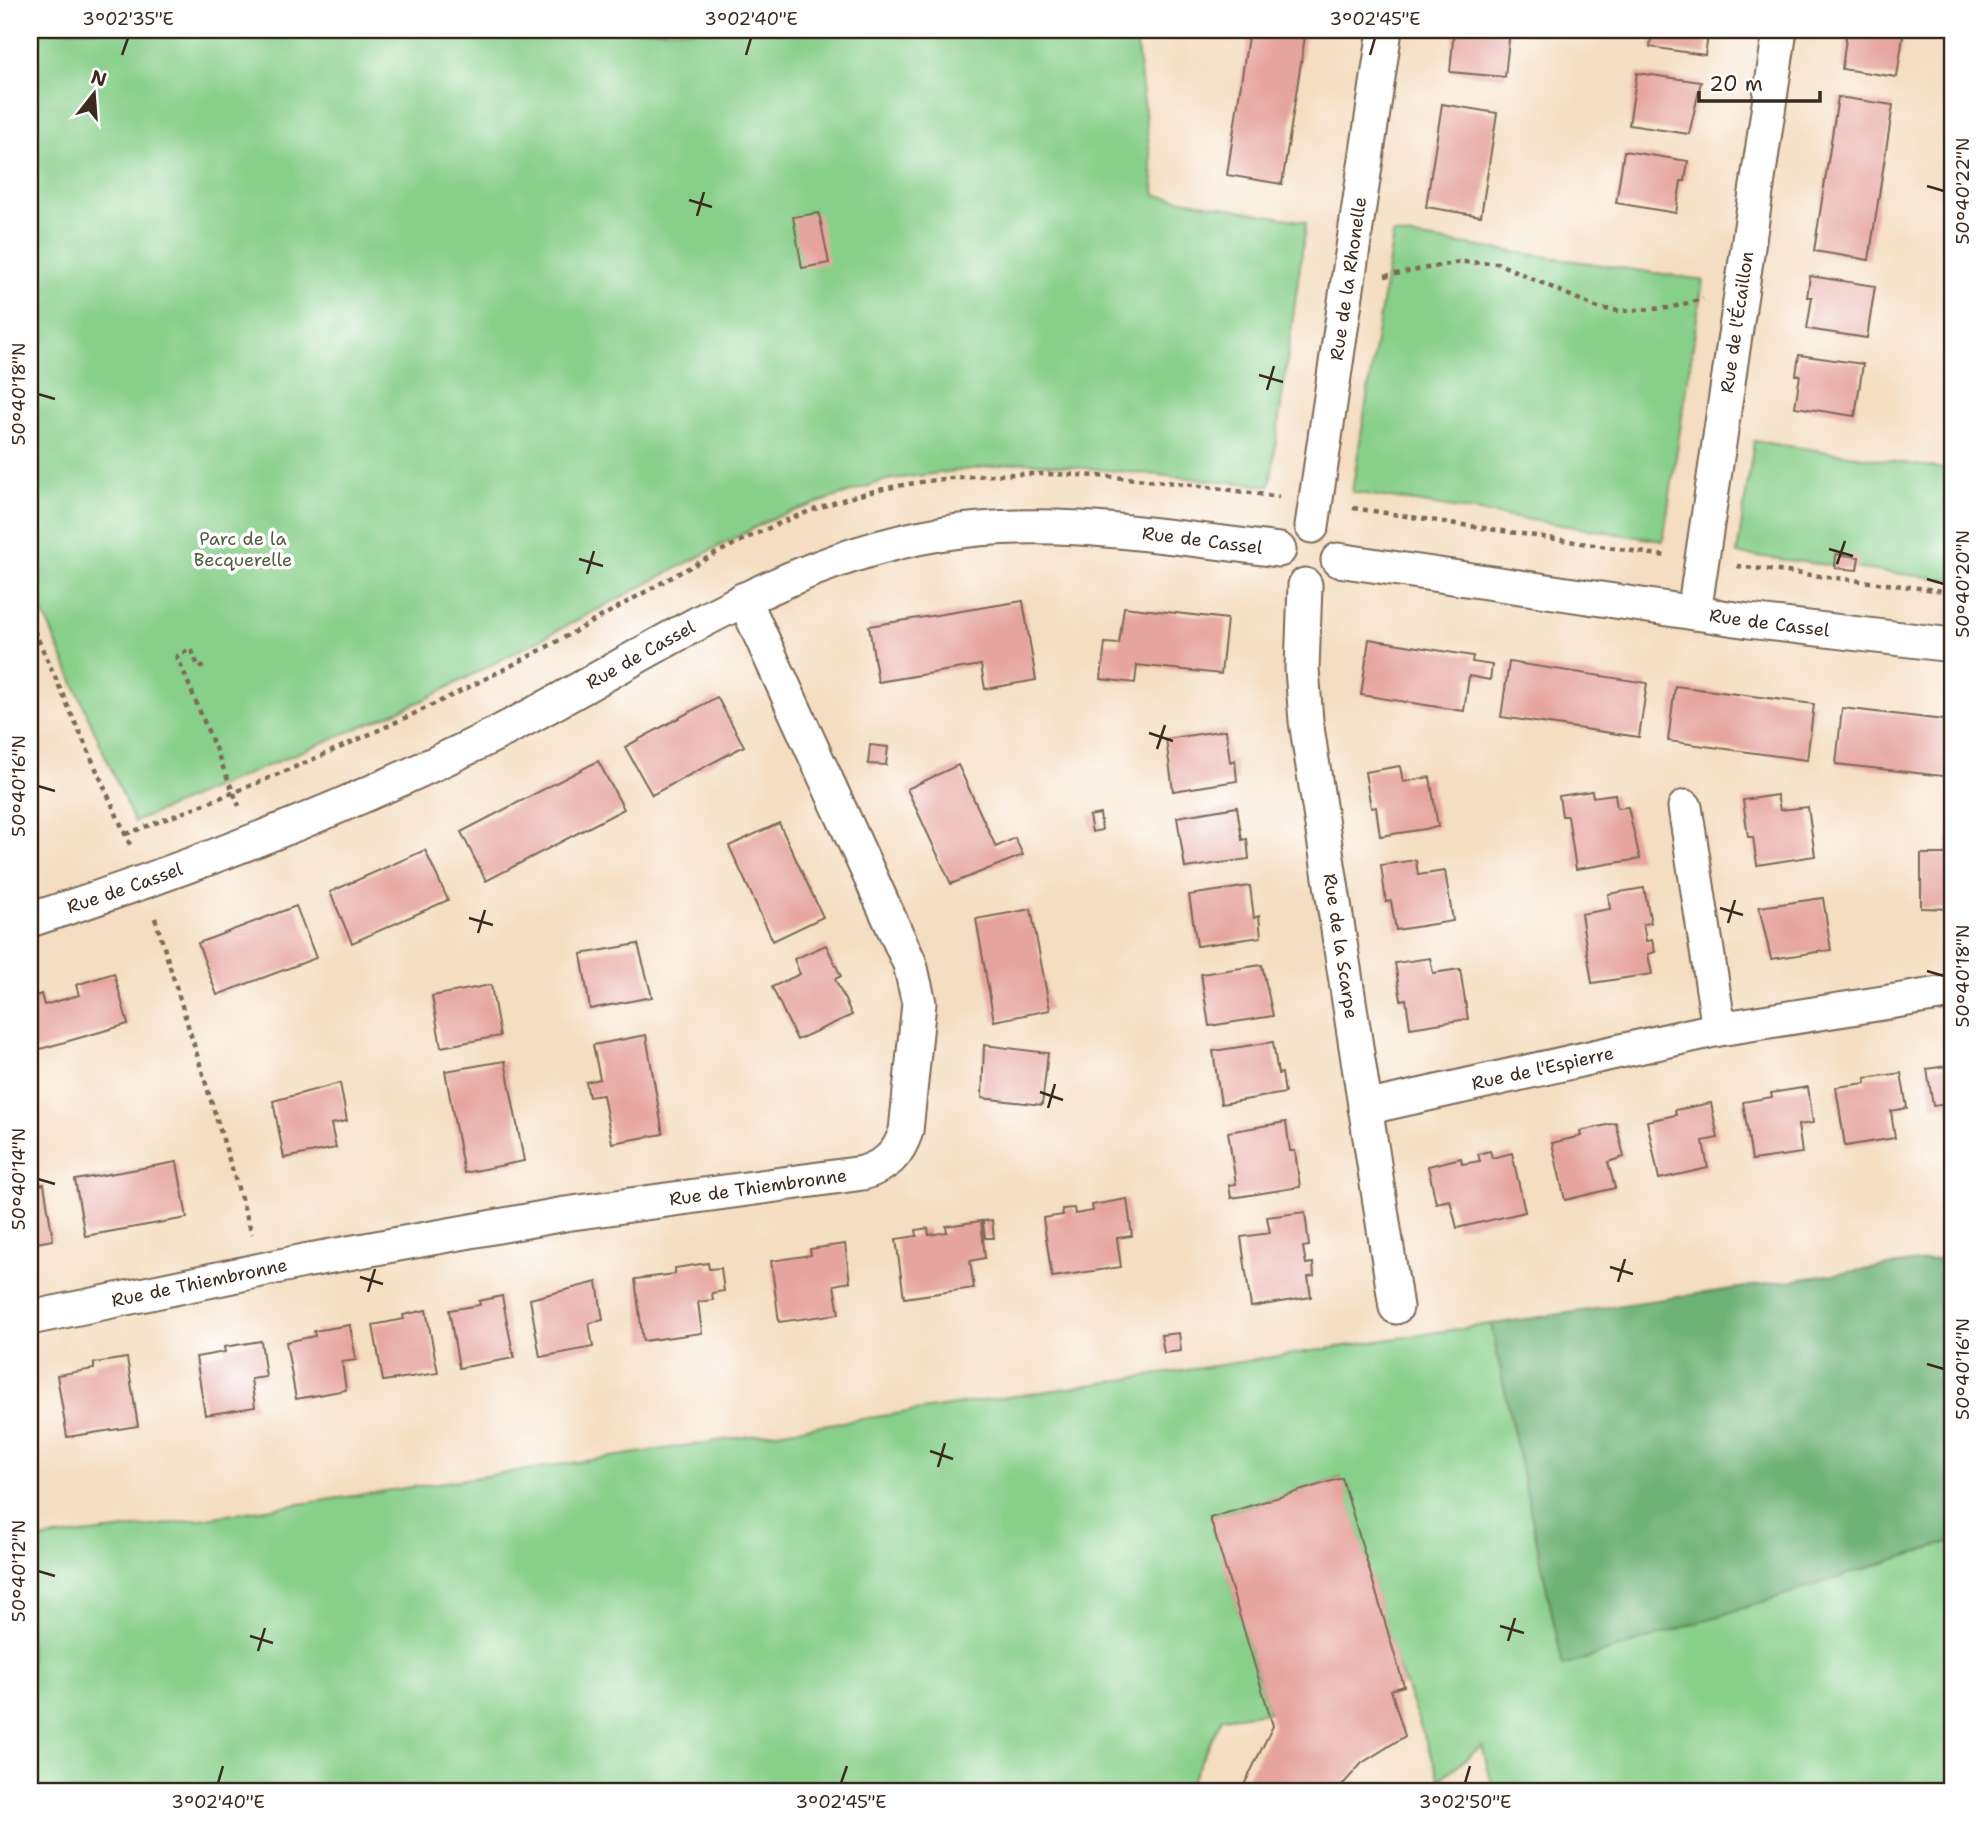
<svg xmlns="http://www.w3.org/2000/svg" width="1982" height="1821" font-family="'Shantell Sans',sans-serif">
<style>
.green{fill:#88cf8a;stroke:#627c54;stroke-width:2}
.forest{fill:#6eb276;stroke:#546e4a;stroke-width:2}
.building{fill:#e6a49e}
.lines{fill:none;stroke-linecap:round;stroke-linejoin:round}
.minor-casing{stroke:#7c6957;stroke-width:37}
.path{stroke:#7c6957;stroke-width:4.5;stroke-dasharray:5 5;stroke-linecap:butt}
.minor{stroke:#fff;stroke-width:33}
.ticks{fill:none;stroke:#3b2a1e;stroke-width:2.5}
.labels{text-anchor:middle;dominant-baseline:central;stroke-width:7;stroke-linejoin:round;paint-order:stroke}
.street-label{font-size:18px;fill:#3b2a1e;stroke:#fff}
.park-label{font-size:18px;fill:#525c3e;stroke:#fff}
.neatline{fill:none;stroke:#3b2a1e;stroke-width:2.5}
.ticks-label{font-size:18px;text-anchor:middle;fill:#3b2a1e}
</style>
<rect width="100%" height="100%" fill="#fff"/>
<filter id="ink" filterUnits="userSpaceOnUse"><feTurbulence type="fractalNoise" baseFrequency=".0143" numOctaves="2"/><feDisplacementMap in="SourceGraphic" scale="14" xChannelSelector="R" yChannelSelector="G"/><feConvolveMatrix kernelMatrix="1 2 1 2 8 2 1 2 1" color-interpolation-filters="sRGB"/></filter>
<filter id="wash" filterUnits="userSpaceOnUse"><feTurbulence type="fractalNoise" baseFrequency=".00686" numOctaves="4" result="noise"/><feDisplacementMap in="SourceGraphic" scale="28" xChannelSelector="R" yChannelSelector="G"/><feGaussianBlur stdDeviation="1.57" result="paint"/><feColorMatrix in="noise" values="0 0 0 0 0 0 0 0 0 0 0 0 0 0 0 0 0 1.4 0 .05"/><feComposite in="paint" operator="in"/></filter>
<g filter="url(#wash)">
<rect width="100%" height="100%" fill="#f4ddc0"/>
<path class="green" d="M30,30H1135L1155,195L1306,222L1270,486L1024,462L886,480L773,518L424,700L134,822L30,582Z
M1393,234L1703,280L1663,541L1352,492Z
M1754,441L1952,470V580L1737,554Z
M1491,1324L1563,1665L1952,1541V1791H1494L1482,1746L1440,1779L1394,1655L1341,1478L1211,1518L1269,1712L1222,1718L1186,1791H30V1540L161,1525Z"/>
<path class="forest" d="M1952,1257V1541L1563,1666L1491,1324Z"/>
<g id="blocks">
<path class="building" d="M1249,30H1306L1282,184L1227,175Z
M1454,30H1510L1505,77L1450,72Z
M1652,30H1709L1705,55L1650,47Z
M1847,30H1904L1897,77L1842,69Z
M1637,73L1701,82L1689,134L1629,125Z
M1838,97L1893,105L1869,260L1814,251Z
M1442,104L1497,113L1481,216L1426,207Z
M1624,151L1688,161L1685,181H1681L1676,213L1616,203Z
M819,213L829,263L802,268L793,217Z
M1810,276L1875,286L1867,338L1807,329L1812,297H1807Z
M1799,355L1863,364L1855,416L1795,407L1800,375H1796Z
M1836,554L1859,557L1857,570L1835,568Z
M1023,601L1036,680L985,689L981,665L878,682L869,626Z
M1124,607L1227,619L1221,674L1137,665L1135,683L1101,679L1105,643L1119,644Z
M1369,639L1473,656L1472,662L1492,665L1490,680L1469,676L1464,711L1361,695Z
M1509,662L1647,683L1639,737L1501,717Z
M1675,686L1814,704L1807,760L1668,741Z
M717,697L744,746L652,795L625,747Z
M1842,708L1952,721V777L1836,764Z
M1226,730L1230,762L1235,760L1237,781L1173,791L1166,739Z
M870,745L888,747L886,765L868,764Z
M598,761L624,809L486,881L461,832Z
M958,765L996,847L1015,838L1023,855L951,884L907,789Z
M1400,766L1403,782L1430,777L1438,827L1380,836L1376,807L1371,808L1365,772Z
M1592,791L1593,797L1615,794L1617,808L1628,807L1640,859L1576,869L1568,816H1562L1559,796Z
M1777,795L1780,810L1808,807L1815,856L1757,865L1753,837H1748L1743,800Z
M1237,807L1242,840L1247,839L1249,859L1185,868L1177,817Z
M1100,814L1102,830L1092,832L1089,816Z
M1950,822L1952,909L1921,908V854H1946Z
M779,823L823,917L773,941L729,846Z
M425,850L448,900L352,943L330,892Z
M1416,860L1418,875L1445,871L1453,921L1396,930L1391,901L1386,902L1381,865Z
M1250,886L1254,918L1259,916L1261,937L1197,946L1189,895Z
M1644,888L1651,923L1643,924L1646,941L1652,940L1655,952L1648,954L1652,974L1592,983L1581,914L1610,909L1608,894Z
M1823,898L1831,950L1771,959L1759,907Z
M296,906L316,958L217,995L198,943Z
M1031,909L1050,1010L994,1021L976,919Z
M638,944L652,997L590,1009L581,954Z
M826,945L841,976L835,979L852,1015L797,1040L772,987L800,974L794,959Z
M1430,958L1433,973L1460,969L1468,1019L1410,1028L1406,999L1401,1000L1395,963Z
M1262,965L1273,1016L1209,1026L1201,974Z
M114,973L128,1024L30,1052V998L41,994L44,1005L79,995L76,985Z
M491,985L500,1036L441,1047L432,996Z
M646,1035L663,1134L612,1143L603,1095L589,1097L586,1082L600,1079L593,1045Z
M1273,1042L1278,1074L1282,1073L1285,1093L1221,1104L1213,1051Z
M984,1045L1048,1053L1042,1105L982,1098Z
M505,1061L524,1161L464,1173L445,1071Z
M1952,1065V1122H1951L1948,1104L1933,1106L1927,1069Z
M1901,1073L1907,1108L1891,1111L1895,1138L1845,1146L1836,1087L1866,1083L1865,1078Z
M340,1083L347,1121L331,1124L336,1148L284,1158L273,1101Z
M1808,1087L1813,1123L1798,1125L1802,1153L1752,1160L1743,1102L1772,1097L1771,1093Z
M1711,1103L1718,1138L1703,1141L1708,1168L1659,1179L1647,1121L1676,1115L1675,1110Z
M1286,1122L1290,1151H1295L1300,1187L1231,1198L1229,1185L1236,1184L1228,1132Z
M1616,1123L1624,1157L1608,1162L1615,1188L1565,1200L1552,1143L1581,1136L1580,1131Z
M1490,1151L1492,1158L1512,1153L1525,1212L1457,1228L1450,1200L1436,1203L1428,1166L1461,1158L1462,1164L1480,1161L1478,1154Z
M177,1162L187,1218L85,1236L75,1180Z
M44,1184L53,1240L30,1244V1186Z
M1127,1199L1132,1236L1117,1238L1121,1267L1052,1277L1043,1218L1063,1215L1062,1209L1074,1208L1075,1214L1093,1211L1092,1205Z
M1305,1212L1309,1246L1303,1247L1306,1264L1313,1263L1314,1276L1308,1277L1311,1297L1251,1307L1241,1237L1270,1233L1267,1217Z
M992,1220L994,1238H985L983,1221Z
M981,1221L985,1258L970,1261L974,1288L904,1298L896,1239L917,1236L916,1230L928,1228L929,1235L947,1232L946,1226Z
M845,1244L850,1282L834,1285L839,1314L779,1322L771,1261L811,1255L810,1249Z
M708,1263L709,1269L721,1268L724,1291L712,1293L713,1300L698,1302L702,1333L643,1341L635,1279L675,1274V1268Z
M597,1282L603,1320L589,1323L593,1347L540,1357L530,1299Z
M502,1296L514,1358L459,1368L449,1310L480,1305L479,1301Z
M426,1310L438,1373L383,1381L373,1325L404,1319L403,1315Z
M350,1325L356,1360L342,1362L346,1390L296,1399L286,1342L315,1336L314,1331Z
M1179,1333L1181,1351L1164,1353L1161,1335Z
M261,1341L266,1377L251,1379L255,1407L205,1415L196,1357L225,1352L224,1347Z
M127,1358L138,1426L67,1437L57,1375L94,1369V1363Z
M1342,1478L1404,1686L1391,1690L1405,1736L1362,1763L1337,1791H1241L1273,1726L1210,1518Z"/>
</g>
</g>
<g filter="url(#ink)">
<use href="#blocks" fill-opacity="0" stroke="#7c6957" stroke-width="2"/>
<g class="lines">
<defs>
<g id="minor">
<path id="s1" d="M1312,526L1385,30"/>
<path id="s2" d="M1338,560L1749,621L1952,645"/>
<path id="s3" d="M1305,585L1302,669L1306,721L1396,1307"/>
<path id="s4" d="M1694,613L1780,30"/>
<path d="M1685,807L1719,1029"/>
<path id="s5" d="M30,920C190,869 345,809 496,734C640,661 776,561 939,534C1051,515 1167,537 1279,550"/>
<path id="s6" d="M1365,1108L1719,1029L1952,992"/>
<path id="s7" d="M30,1318L304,1261L565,1214L863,1173C887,1165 898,1155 906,1131L919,1003L910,964L744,599"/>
</g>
</defs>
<use href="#minor" class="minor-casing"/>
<path class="path" d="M1385,276L1459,262L1497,263L1598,308L1620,311L1668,308L1703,299
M1353,508L1666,556
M1737,566L1952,592
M30,621L131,847
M204,666L199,668L191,649L177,656L239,806
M126,834C261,784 394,727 522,660C633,603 746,524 867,493C1000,459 1144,477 1279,497
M155,918L252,1234"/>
<use href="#minor" class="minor"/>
</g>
</g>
<path class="ticks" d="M122,55L128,38M746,55L751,38M1370,55L1375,38M1927,186L1944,191M689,200L712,207M697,216L704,192M1259,375L1283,382M1267,390L1274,366M38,394L55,399M1829,549L1853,556M579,559L603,566M1837,564L1845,541M587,574L594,551M1927,579L1944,584M1149,733L1173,741M1157,749L1165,725M38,786L55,791M1720,908L1743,915M469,918L493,925M1728,923L1735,900M478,933L485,910M1927,971L1944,976M1040,1092L1063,1100M1048,1108L1055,1084M38,1179L55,1184M1610,1267L1633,1274M360,1277L383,1284M1618,1282L1625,1259M368,1292L375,1269M1927,1364L1944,1369M930,1451L953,1459M938,1467L945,1443M38,1571L55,1576M1500,1626L1524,1633M250,1636L273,1643M1508,1641L1515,1618M258,1651L265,1628M218,1783L223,1766M841,1783L847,1766M1465,1783L1470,1766"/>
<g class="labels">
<g class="street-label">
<text stroke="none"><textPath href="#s1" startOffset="250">Rue de la Rhonelle</textPath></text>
<text stroke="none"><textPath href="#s4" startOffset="294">Rue de l'Écaillon</textPath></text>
<text stroke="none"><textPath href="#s5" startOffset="1255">Rue de Cassel</textPath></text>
<text stroke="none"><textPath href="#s2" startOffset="436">Rue de Cassel</textPath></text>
<text stroke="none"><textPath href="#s5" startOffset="667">Rue de Cassel</textPath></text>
<text stroke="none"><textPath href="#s5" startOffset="100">Rue de Cassel</textPath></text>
<text stroke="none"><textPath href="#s3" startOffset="364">Rue de la Scarpe</textPath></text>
<text stroke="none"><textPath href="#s6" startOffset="182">Rue de l'Espierre</textPath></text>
<text stroke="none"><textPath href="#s7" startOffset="740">Rue de Thiembronne</textPath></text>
<text stroke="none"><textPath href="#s7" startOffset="173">Rue de Thiembronne</textPath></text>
</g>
<g class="park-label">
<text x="243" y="539">Parc de la<tspan x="243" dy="21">Becquerelle</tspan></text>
</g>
</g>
<rect width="1982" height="1821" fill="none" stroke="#fff" stroke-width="77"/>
<g transform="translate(94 94) rotate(17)" stroke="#ffffff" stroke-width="5" paint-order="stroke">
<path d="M0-5L12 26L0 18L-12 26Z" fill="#3b2a1e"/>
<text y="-10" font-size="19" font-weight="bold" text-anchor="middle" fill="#3b2a1e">N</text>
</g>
<path d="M1699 91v10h121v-10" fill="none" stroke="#3b2a1e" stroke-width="3.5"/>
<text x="1709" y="91" font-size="21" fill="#3b2a1e" stroke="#ffffff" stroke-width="5" paint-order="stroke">20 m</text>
<rect x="38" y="38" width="1906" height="1745" class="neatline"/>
<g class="ticks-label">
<text x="128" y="25">3°02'35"E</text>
<text x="751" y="25">3°02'40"E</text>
<text x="1375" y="25">3°02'45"E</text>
<text transform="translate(1963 191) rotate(-90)" y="6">50°40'22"N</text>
<text transform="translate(19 394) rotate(-90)" y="6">50°40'18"N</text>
<text transform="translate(1963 584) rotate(-90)" y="6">50°40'20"N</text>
<text transform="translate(19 786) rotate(-90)" y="6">50°40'16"N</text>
<text transform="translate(1963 976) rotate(-90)" y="6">50°40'18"N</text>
<text transform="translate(19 1179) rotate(-90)" y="6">50°40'14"N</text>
<text transform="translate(1963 1369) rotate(-90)" y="6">50°40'16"N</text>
<text transform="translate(19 1571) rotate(-90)" y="6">50°40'12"N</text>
<text x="218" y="1808">3°02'40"E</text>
<text x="841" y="1808">3°02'45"E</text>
<text x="1465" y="1808">3°02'50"E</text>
</g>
</svg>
